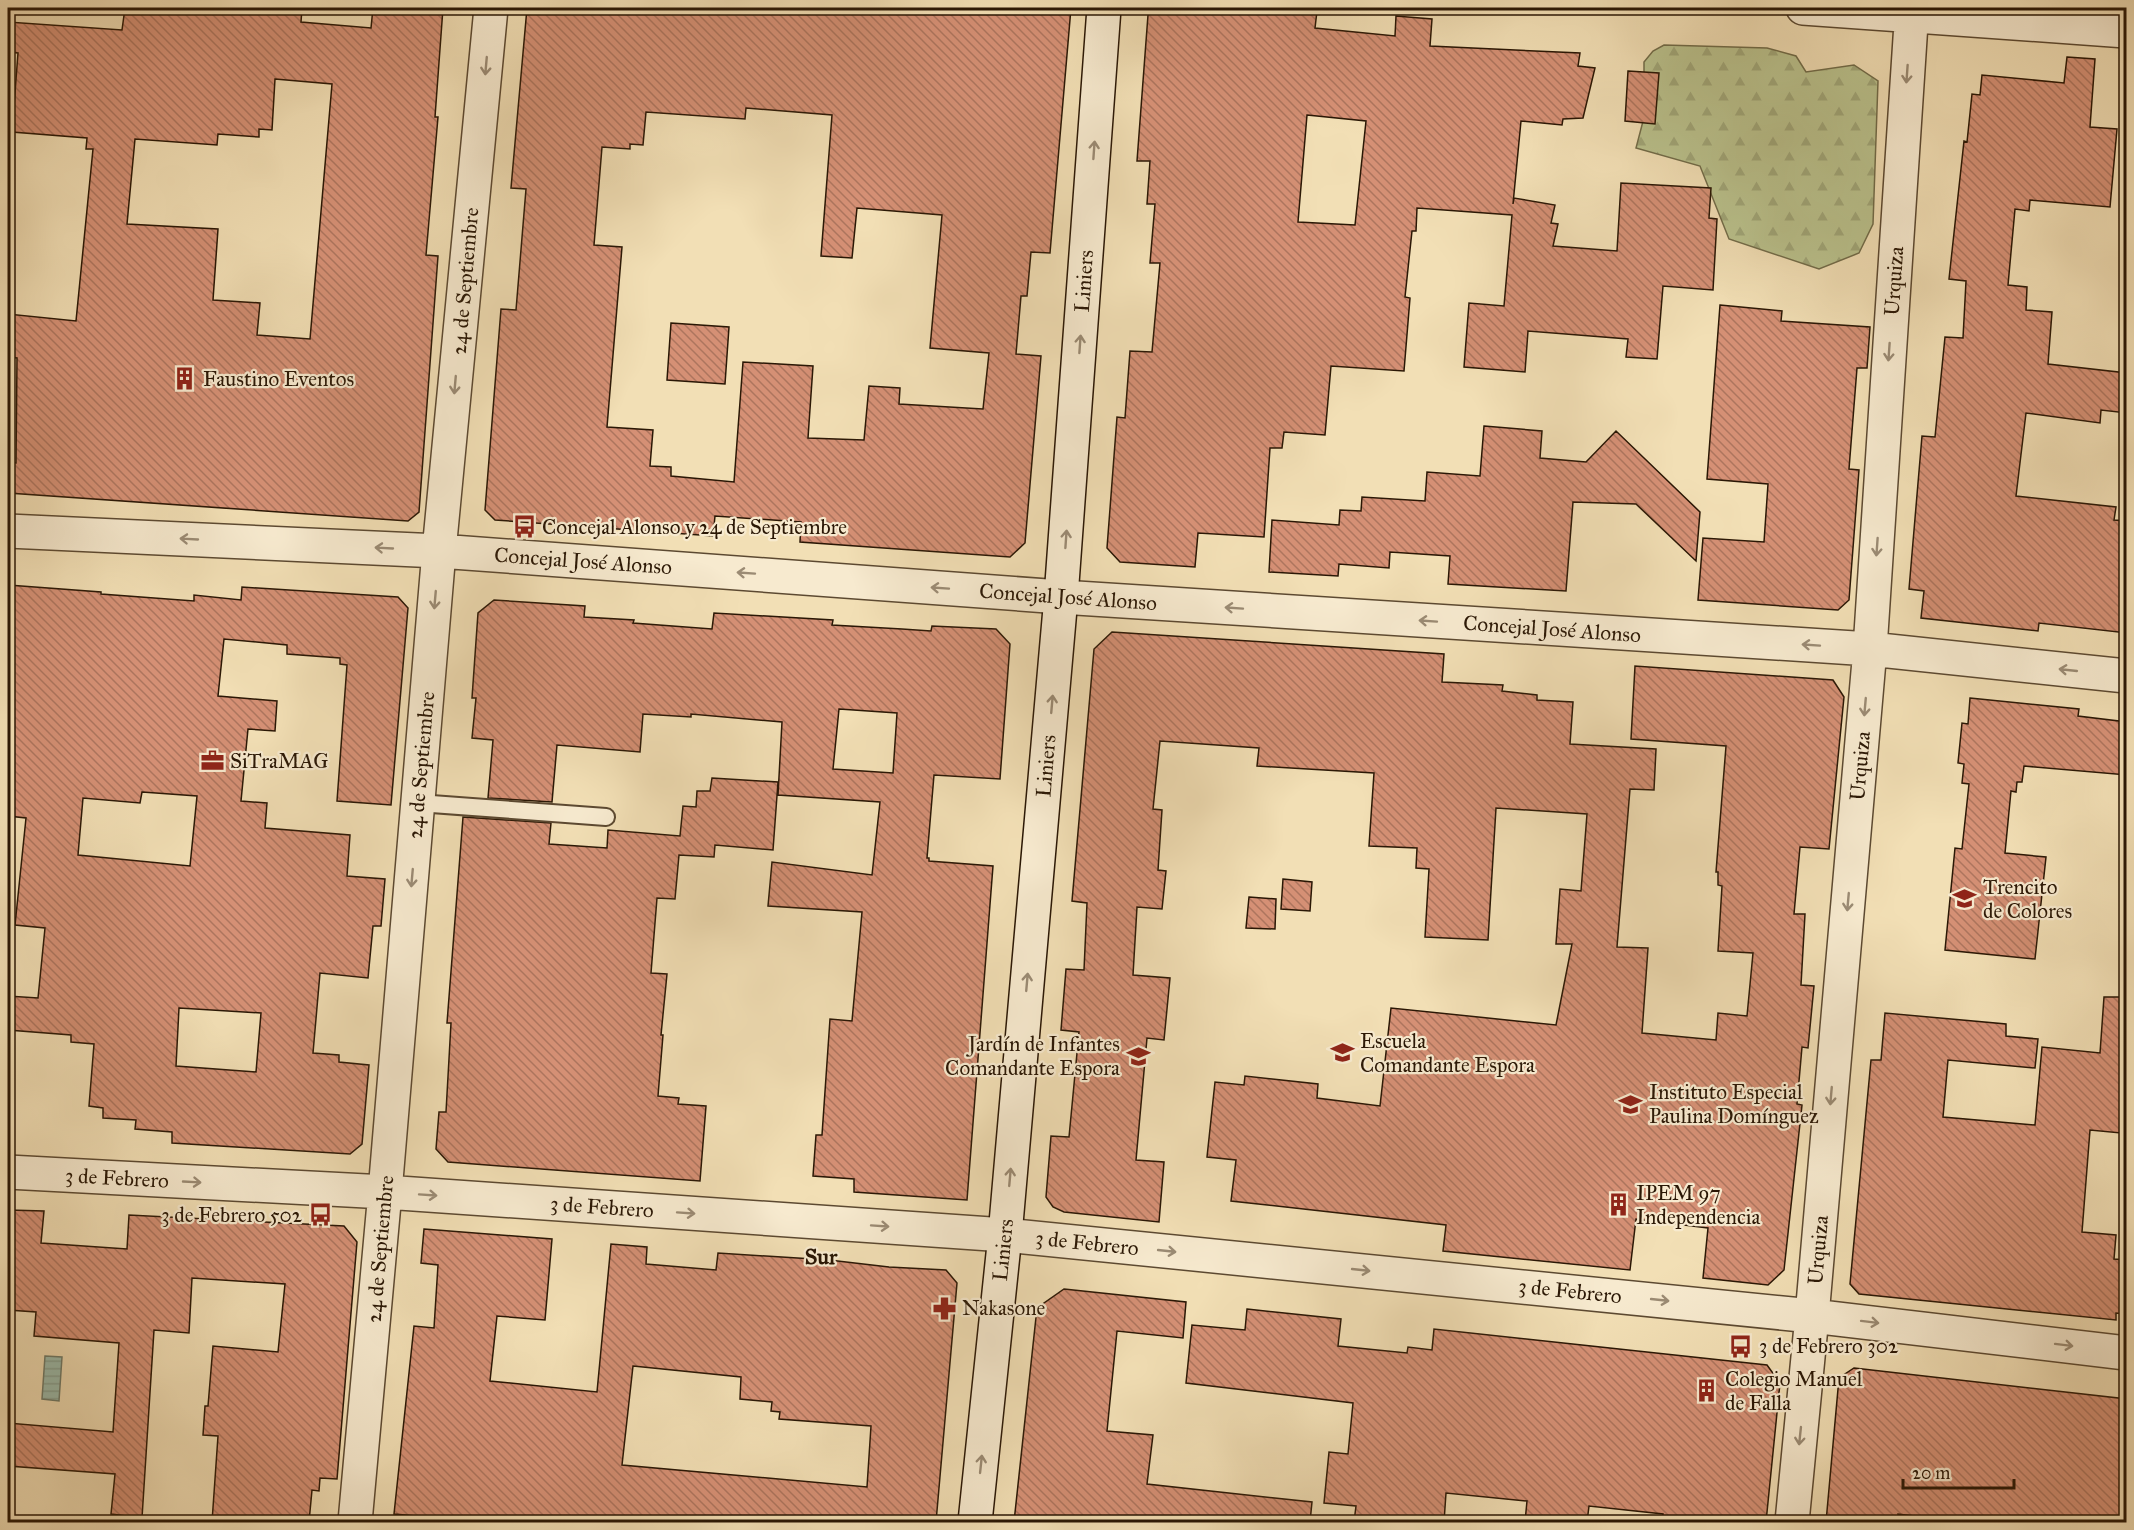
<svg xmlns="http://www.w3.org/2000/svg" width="2134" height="1530" font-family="'IM FELL Great Primer',serif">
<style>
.forest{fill:url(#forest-firs);stroke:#726c49;stroke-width:1.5}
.water{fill:url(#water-rules);stroke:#6e7b6a;stroke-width:1.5}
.building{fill:url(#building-back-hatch);stroke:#2a1705;stroke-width:1.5;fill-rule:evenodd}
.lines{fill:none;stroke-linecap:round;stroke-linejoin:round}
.lane-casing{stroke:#5c4931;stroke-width:20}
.street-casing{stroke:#5c4931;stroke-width:36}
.secondary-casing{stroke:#2a1705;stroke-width:36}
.lane{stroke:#f7eacf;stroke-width:16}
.street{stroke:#f7eacf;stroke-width:33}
.secondary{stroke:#f7eacf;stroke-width:33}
.oneway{stroke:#9b8b74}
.labels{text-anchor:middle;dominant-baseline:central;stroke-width:4.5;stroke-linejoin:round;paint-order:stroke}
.street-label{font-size:21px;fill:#2a1705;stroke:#f7eacf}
.poi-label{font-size:21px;fill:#2a1705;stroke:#f7eacf;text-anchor:start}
.neighbourhood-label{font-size:22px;font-weight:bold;fill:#2a1705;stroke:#f7eacf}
</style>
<defs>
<pattern id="forest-firs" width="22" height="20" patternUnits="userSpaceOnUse" patternTransform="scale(1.5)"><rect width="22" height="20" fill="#bac28d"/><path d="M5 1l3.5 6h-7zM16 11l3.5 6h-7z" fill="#a0a678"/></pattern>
<pattern id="water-rules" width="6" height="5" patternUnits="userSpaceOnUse" patternTransform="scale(1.5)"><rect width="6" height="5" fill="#9bbdae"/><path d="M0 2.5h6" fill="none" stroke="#86a294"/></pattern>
<pattern id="building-back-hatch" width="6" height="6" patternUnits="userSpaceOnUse" patternTransform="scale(1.5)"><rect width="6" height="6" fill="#d59075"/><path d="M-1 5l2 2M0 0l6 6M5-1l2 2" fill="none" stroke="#ad755e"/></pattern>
</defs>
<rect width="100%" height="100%" fill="#f2dfb5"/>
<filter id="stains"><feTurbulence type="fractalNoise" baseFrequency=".00333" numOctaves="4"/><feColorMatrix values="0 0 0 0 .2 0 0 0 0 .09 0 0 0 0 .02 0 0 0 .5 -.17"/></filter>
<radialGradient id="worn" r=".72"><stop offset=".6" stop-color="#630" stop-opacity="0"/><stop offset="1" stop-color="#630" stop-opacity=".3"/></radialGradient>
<path class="forest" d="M1664,45L1767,48L1796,56L1806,72L1854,65L1878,81L1873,224L1859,253L1819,269L1729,239L1700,166L1636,148L1647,106L1644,91V62L1653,51Z"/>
<path class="water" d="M45,1356L62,1357L59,1401L42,1399Z"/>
<path class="building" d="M125,8H302L301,22L371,28L373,8H443L435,117H438L426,255L438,256L419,512L408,521L8,493V462L16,463L17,358L8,357V314L76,321L93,149H86L87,138L12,132L18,53L8,52V22L122,30ZM275,79L332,84L310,339L257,335L260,303L213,300L218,229L127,224L135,139L217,145L218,134L259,137V129L272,130Z
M527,8H1071L1050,253L1031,252L1027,296H1021L1016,354L1041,356L1025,543L1010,557L800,542L801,522L715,516L713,536L495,520L485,510L501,309L516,310L526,189L511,188ZM746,108L832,115L821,256L852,258L857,208L942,215L930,348L989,353L983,409L899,404L900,388L869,386L864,440L808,438L813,366L743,362L734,482L671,476V467L650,466L653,430L607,427L622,247L594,245L602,147L630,149V144L643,145L646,112L745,119Z
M1158,8H1266L1317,11L1315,28L1395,36L1396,16L1432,19L1430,46L1580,53L1578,66L1595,68L1583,118L1563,119L1562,125L1521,121L1513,204L1514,198L1555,205L1551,223L1558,224L1553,246L1617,251L1621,183L1711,188L1709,218L1717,219L1713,290L1663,286L1657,359L1626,357L1628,339L1528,331L1525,372L1464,367L1469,303L1504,306L1512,215L1417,208L1416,231H1412L1405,297L1410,298L1404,371L1331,366L1325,435L1284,432L1282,448H1270L1264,537L1198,533L1195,567L1120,562L1107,548L1117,417L1125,418L1130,351L1152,352L1160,263H1150L1155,204H1147L1150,161H1137L1148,15ZM1307,115L1366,121L1355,225L1298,222Z
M2067,57L2095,59L2090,127L2117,129L2110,207L2030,200L2029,211L2015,209L2008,285L2027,287L2026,310L2052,312L2048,364L2127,373V413L2101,410L2100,423L2026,413L2016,496L2116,507L2114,520L2127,521L2122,564H2127V633L2039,623L2038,631L1921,618L1924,591L1909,589L1922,436L1935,437L1945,337L1963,338L1966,281L1949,279L1964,141L1967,142L1972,94L1980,95L1982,75L2064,83Z
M1628,71L1659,73L1655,124L1625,121Z
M1720,305L1782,311L1781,321L1870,327L1867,368H1857L1849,469L1859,470L1849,600L1838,610L1698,600L1703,538L1764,542L1768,484L1707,479Z
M671,323L729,327L725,384L667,380Z
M1484,426L1542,431L1540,458L1586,462L1616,431L1700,512L1696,561L1636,504L1573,502L1566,591L1448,584L1450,556L1390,552L1389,568L1339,564L1338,576L1269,572L1272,520L1339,525L1340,510L1361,511L1362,497L1425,501L1427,472L1480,476Z
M8,585L101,592V594L194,601V595L241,600L242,587L398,597L408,608L391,805L337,801L347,665L340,664V658L287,654V645L224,639L218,696L277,701L275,731L248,729L241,801L267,803L265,828L350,835L347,876L385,879L381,926H373L368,978L320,973L313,1053L339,1055V1062L369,1065L362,1144L350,1154L172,1143V1132L135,1129L136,1120L103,1118V1108L89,1106L94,1044L71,1042V1035L8,1030V996L38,998L45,928L15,925L26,818L8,816ZM142,792L197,796L190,866L78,855L83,798L140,803ZM179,1008L261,1013L256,1072L176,1066Z
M494,600L585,606L584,617L634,620L633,623L712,629L714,613L833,620L832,625L902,629L931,631L932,626L996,629L1010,644L1000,779L934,775L927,858H929V861L993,866L967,1200L854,1192V1179L813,1176L816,1135H822L830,1019L852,1021L862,912L768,906L772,862L872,875L880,802L778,795L782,722L691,714V717L643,714L640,752L557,745L552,802L488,798L493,740L472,738L476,698H472L478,613ZM839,709L897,713L893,773L833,769Z
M1112,632L1444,654L1442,682L1503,685L1502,691L1537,695V700L1573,702L1570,744L1656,749L1654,790L1630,789L1617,947L1648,948L1642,1033L1716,1040L1718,1013L1747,1016L1753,953L1718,951L1722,886L1718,885V872H1716L1726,746L1631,739L1635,666L1833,680L1844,697L1829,849L1800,847L1794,914H1805L1801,985L1814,986L1808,1048L1802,1047L1797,1104L1802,1105L1784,1270L1768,1285L1703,1278L1708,1228L1636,1219L1630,1270L1443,1251L1446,1225L1231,1201L1236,1160L1207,1157L1215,1082L1244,1085L1245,1076L1318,1084L1317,1098L1380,1106L1391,1008L1556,1025L1572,944H1556L1560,889L1581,891L1587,814L1496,808L1488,940L1425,937L1429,869L1416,868L1417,848L1369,846L1374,773L1257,766L1259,748L1160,741L1153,809L1162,810L1158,870L1166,871L1162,909L1137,907L1133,975L1170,978L1164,1040L1147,1038L1136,1160L1164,1162L1159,1222L1064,1212L1053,1207L1046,1197L1051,1136L1069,1137L1079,1032L1061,1030L1066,969L1084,970L1087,903L1072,901L1094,649Z
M1970,698L2079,709L2078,716L2127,722V775L2024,766L2022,782H2017L2016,792L2011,791L2005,853L2046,857L2035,959L1945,950L1955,848L1962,849L1969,784L1962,783L1964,764L1958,763L1962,723L1968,724Z
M712,778L778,782L773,850L715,845L714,857L679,855L675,899L657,898L651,973L667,974L661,1035H663L658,1096L679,1098L678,1104L706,1106L700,1181L448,1162L436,1149L439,1112H446L451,1023H447L463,817L551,823L549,844L607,848L608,830L680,836L683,806L696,807L697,791H710Z
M1283,879L1312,882L1310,911L1281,909Z
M1249,897L1276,899L1275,929L1246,928Z
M2104,997H2127V1119H2122L2121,1133L2090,1130L2082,1232L2116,1235L2114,1259L2127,1260V1314L2116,1313V1320L1859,1294L1850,1284L1871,1060H1881L1885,1013L2006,1024V1036L2038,1039L2035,1068L1948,1060L1943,1117L2035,1125L2042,1047L2100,1053Z
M8,1210L44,1211L41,1243L127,1249L129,1215L344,1226L357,1242L337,1479L320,1478L319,1491L312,1490L309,1522H212L218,1436L203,1435L205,1406H208L213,1346L278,1352L285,1284L192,1278L189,1333L154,1330L142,1518L111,1514L115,1474L8,1466V1423L113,1432L119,1343L34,1336L36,1312L8,1310Z
M424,1229L552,1239L545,1320L497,1316L490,1381L597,1392L611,1244L647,1247L646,1264L716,1270L718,1253L829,1260L889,1267L946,1270L957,1283L936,1522H482L394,1514L414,1326L434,1328L438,1265L421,1263ZM633,1366L741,1377L740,1399L772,1402L771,1411L780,1412L779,1419L871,1426L867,1487L622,1465Z
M1064,1289L1186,1302L1183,1338L1117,1331L1107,1431L1153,1435L1147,1484L1312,1502L1310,1522H1014L1037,1308Z
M1247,1309L1341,1319L1338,1346L1407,1353L1408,1347L1432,1350L1434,1329L1767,1365L1780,1383L1766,1522H1662L1663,1514L1589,1506L1587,1522H1525L1527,1501L1446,1493L1444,1522H1354L1356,1506L1324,1503L1329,1452L1348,1454L1353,1403L1186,1383L1192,1325L1245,1330Z
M1854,1368L2127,1399V1522H1967L1898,1514V1522H1826L1839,1378Z"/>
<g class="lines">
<defs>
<path id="lane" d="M418,803L606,817"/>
<path id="street" d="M1803,8L2126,31
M8,531L439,551L1061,597L1870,649L2126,676
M8,1172L385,1192L1005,1235L1812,1316L2126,1353
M355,1522L385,1192L439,551L491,8
M1792,1522L1812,1316L1870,649L1912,8"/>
<path id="secondary" d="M975,1522L1005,1235L1061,597L1104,8"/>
</defs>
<use href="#lane" class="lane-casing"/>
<use href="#street" class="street-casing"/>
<use href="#secondary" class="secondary-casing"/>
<use href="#lane" class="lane"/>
<use href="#street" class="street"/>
<use href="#secondary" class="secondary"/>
</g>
<defs><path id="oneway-shaft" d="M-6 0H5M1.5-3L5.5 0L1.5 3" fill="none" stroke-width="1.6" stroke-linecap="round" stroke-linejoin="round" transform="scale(1.5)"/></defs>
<g class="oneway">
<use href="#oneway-shaft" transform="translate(486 66) rotate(95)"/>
<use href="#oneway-shaft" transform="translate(1907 74) rotate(94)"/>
<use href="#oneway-shaft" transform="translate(1094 150) rotate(-86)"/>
<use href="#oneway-shaft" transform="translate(1080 344) rotate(-86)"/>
<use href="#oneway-shaft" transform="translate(1889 352) rotate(94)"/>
<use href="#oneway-shaft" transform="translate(455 385) rotate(95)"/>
<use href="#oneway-shaft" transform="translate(189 539) rotate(-177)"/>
<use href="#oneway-shaft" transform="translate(1066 539) rotate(-86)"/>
<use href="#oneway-shaft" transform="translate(1877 547) rotate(94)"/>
<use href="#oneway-shaft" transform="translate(384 548) rotate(-177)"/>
<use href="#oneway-shaft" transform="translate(746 573) rotate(-176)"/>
<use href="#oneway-shaft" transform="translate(940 588) rotate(-176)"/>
<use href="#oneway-shaft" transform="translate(435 600) rotate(95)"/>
<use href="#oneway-shaft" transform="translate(1234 608) rotate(-176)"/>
<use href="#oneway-shaft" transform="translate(1428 621) rotate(-176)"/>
<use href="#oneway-shaft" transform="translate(1811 645) rotate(-176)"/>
<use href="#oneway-shaft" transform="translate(2068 670) rotate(-174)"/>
<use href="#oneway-shaft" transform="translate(1052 704) rotate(-85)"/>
<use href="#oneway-shaft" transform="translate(1865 707) rotate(95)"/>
<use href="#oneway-shaft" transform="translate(412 878) rotate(95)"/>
<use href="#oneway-shaft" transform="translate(1848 902) rotate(95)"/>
<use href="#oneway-shaft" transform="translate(1027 982) rotate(-85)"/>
<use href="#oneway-shaft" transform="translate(1831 1096) rotate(95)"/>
<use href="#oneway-shaft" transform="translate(1010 1177) rotate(-85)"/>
<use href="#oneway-shaft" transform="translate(192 1182) rotate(3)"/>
<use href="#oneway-shaft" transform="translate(428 1195) rotate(4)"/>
<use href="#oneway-shaft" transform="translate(686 1213) rotate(4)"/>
<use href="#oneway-shaft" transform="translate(880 1226) rotate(4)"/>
<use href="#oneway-shaft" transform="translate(1167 1251) rotate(6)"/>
<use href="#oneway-shaft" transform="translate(1361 1270) rotate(6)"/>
<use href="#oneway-shaft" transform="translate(1660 1300) rotate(6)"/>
<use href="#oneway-shaft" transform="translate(1870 1322) rotate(7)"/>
<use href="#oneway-shaft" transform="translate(2064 1345) rotate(7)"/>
<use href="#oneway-shaft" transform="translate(1800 1436) rotate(96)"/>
<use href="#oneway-shaft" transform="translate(981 1464) rotate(-84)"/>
</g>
<defs>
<symbol id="building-bare" viewBox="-9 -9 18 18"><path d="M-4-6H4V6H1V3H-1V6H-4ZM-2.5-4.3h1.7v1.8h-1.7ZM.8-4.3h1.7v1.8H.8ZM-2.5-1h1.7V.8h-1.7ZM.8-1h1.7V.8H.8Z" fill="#8f2418" stroke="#f7eacf" stroke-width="2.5" paint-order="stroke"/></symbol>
<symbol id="bus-bare" viewBox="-9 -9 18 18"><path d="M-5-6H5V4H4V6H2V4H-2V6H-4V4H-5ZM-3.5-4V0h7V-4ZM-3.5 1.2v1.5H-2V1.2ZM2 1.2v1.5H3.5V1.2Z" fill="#8f2418" stroke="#f7eacf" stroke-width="2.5" paint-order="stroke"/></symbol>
<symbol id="office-bare" viewBox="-9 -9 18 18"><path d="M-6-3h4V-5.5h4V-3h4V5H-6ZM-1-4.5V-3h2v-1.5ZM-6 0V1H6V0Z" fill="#8f2418" stroke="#f7eacf" stroke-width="2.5" paint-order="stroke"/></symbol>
<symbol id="school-bare" viewBox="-9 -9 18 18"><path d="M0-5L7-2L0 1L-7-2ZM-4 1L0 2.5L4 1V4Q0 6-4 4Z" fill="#8f2418" stroke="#f7eacf" stroke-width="2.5" paint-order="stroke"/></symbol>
<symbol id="pharmacy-bare" viewBox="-9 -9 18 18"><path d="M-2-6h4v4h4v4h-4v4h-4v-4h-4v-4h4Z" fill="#8f2418" stroke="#f7eacf" stroke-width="2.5" paint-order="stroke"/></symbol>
</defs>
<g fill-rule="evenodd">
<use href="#building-bare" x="168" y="362" width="33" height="33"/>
<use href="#bus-bare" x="508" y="510" width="33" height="33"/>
<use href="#office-bare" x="196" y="744" width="33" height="33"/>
<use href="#school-bare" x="1948" y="882" width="33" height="33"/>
<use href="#school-bare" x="1326" y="1036" width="33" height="33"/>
<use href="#school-bare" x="1122" y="1040" width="33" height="33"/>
<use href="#school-bare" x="1614" y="1088" width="33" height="33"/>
<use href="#building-bare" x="1602" y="1188" width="33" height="33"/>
<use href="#bus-bare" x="304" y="1198" width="33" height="33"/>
<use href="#pharmacy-bare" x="928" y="1292" width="33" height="33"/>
<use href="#bus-bare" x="1724" y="1330" width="33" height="33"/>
<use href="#building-bare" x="1690" y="1374" width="33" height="33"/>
</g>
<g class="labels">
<g class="street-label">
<text transform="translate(465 281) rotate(-85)">24 de Septiembre</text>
<text transform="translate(1084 281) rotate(-86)">Liniers</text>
<text transform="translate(1894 281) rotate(-86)">Urquiza</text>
<text transform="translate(583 561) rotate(4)">Concejal José Alonso</text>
<text transform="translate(1068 597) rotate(4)">Concejal José Alonso</text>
<text transform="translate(1552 629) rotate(4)">Concejal José Alonso</text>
<text transform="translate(421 765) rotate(-85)">24 de Septiembre</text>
<text transform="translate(1046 766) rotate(-85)">Liniers</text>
<text transform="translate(1860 766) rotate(-85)">Urquiza</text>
<text transform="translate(117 1178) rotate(3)">3 de Febrero</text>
<text transform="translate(602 1207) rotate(4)">3 de Febrero</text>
<text transform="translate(1087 1243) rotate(6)">3 de Febrero</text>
<text transform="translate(380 1249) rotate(-85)">24 de Septiembre</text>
<text transform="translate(1003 1250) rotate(-84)">Liniers</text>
<text transform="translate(1818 1250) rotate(-85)">Urquiza</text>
<text transform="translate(1570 1291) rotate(6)">3 de Febrero</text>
</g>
<g class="poi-label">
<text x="203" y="379">Faustino Eventos</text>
<text x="542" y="527">Concejal Alonso y 24 de Septiembre</text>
<text x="230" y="761">SiTraMAG</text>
<text x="1983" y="887">Trencito<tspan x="1983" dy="24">de Colores</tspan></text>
<text x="1360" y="1041">Escuela<tspan x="1360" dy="24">Comandante Espora</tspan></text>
<text x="1120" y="1044" text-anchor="end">Jardín de Infantes<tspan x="1120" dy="24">Comandante Espora</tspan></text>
<text x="1649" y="1092">Instituto Especial<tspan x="1649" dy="24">Paulina Domínguez</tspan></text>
<text x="1636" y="1193">IPEM 97<tspan x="1636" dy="24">Independencia</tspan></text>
<text x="302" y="1215" text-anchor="end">3 de Febrero 502</text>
<text x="962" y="1308">Nakasone</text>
<text x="1759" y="1346">3 de Febrero 302</text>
<text x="1725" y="1379">Colegio Manuel<tspan x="1725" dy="24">de Falla</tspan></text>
</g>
<g class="neighbourhood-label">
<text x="821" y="1256">Sur</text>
</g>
</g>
<rect width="2134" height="1530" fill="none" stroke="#f2dfb5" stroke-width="30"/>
<rect x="9" y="9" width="2116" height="1512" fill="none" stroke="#2a1705" stroke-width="3"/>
<rect x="15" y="15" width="2104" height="1500" fill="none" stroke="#2a1705" stroke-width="1.5"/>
<path d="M1903 1479v9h111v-9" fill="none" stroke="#2a1705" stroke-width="3"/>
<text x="1912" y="1479" font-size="18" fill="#2a1705" stroke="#f7eacf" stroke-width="4.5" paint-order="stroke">20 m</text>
<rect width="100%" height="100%" filter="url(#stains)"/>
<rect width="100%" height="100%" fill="url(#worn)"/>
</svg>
